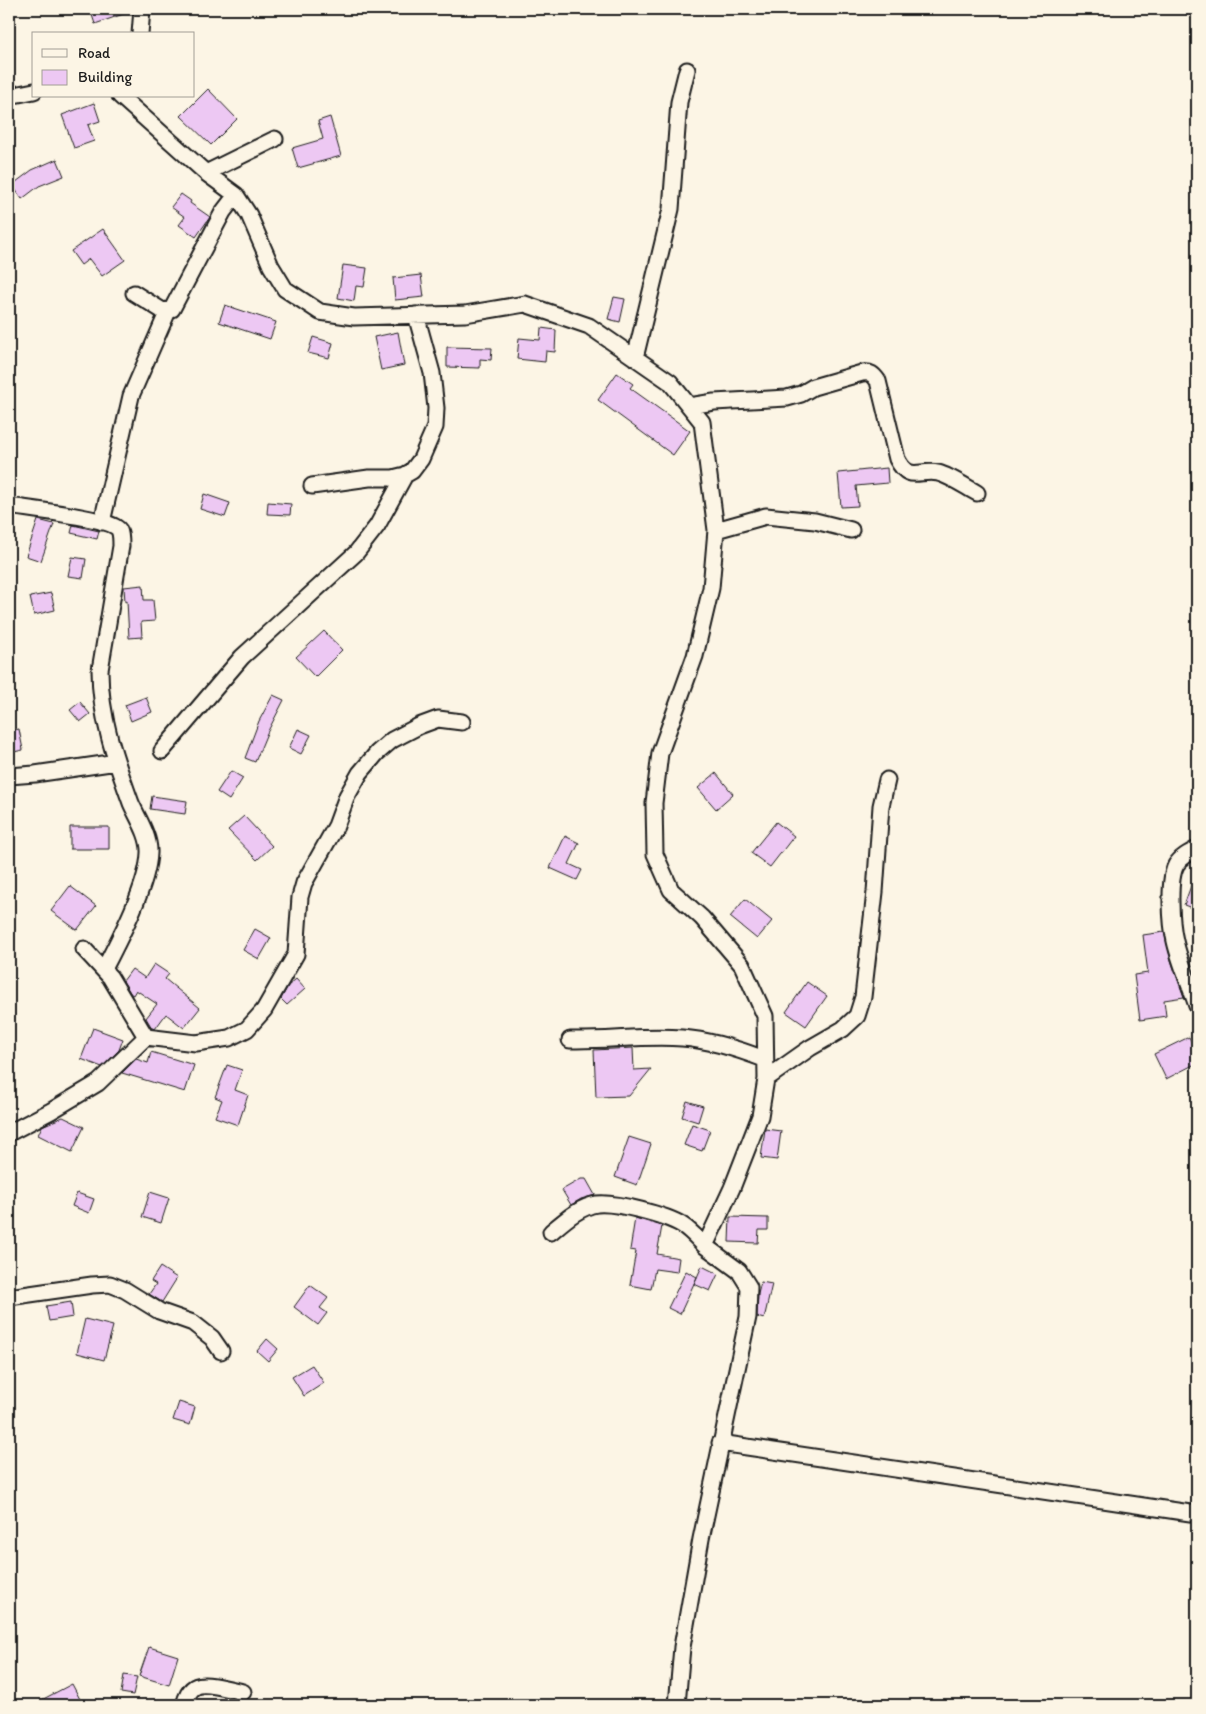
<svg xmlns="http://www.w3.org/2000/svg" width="1206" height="1714" font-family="Itim,sans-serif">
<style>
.building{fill:#edc8f3;stroke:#1c1c1c}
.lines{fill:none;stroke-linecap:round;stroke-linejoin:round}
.street-casing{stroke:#1c1c1c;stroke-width:19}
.street{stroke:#fcf5e5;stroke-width:15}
</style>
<rect width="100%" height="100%" fill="#fcf5e5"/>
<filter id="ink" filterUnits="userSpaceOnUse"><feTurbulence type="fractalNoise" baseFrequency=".02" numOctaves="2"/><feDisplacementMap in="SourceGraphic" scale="10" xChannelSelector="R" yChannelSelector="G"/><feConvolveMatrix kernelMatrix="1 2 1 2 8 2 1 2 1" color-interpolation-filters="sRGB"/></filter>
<g filter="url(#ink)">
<path class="building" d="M90,9H133L132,11L95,24Z
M208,89L237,119L211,145L181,116Z
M94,103L100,121L88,125L94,141L74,148L62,115Z
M330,117L341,156L298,168L292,148L323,139L318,121Z
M57,159L64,176L39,186L22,199L12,185L32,170Z
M181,194L191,201L190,203L210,217L196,237L179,225L185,217L171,207Z
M103,229L125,260L102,276L89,259L81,265L71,251Z
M343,265L367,268L364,287L356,286L354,301L338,298Z
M421,275L424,297L395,300L393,278Z
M614,297L625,299L620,322L608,319Z
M225,305L276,322L270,339L219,322Z
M541,328L556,330L555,352L546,351L545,362L517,359L519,338L540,340Z
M398,332L404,365L381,370L374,337Z
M313,337L333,343L329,358L308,353Z
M447,347L492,348L491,360L480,359V368L447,367Z
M617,373L633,384L630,388L690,431L673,455L598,400Z
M887,468L888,483L856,486L858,506L841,507L838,473Z
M204,494L230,503L225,517L200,509Z
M268,502L291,504L290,515L267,514Z
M38,520L54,524L41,561L26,556Z
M73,525L99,531L97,539L71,533Z
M72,557L86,559L83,578L68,576Z
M143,585L144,600H153L155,621L141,622L142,637L129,638L127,601L125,602L124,587Z
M51,593L55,610L34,615L30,597Z
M324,631L342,650L315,677L296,657Z
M273,695L284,700L267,733L255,762L245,758L259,721Z
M146,697L152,712L131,721L125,705Z
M80,702L90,714L80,722L70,710Z
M19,729L23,750L9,753V731Z
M298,729L311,735L301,754L289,748Z
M231,771L243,778L229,800L217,792Z
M716,773L733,794L716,809L698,788Z
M152,796L187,801L185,814L150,809Z
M244,816L272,846L257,860L228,830Z
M776,822L794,836L770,867L751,853Z
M70,827H109V849H70Z
M565,836L579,843L569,864L582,870L577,880L550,868Z
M1196,872H1197V910L1184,905Z
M70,886L96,906L77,930L51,911Z
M745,899L772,921L757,939L730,917Z
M255,929L271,938L259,959L243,950Z
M1164,932L1171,960L1184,997L1164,1000L1166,1016L1140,1020L1134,975L1148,973L1143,935Z
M154,964L169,974L165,979L200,1008L184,1028L166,1014L155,1029L152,1028L146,1018L157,1004L136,990L133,995L131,994L123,981L132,969L145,978Z
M296,979L305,989L287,1005L281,999L288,986Z
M807,982L827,996L806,1026L786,1012Z
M93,1028L123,1039L119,1050L102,1067L81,1059Z
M1189,1037L1197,1053V1063L1166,1079L1154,1054Z
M633,1048L634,1070L651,1069L629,1096L596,1097L594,1050Z
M151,1052L194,1065L185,1092L122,1073L136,1059L148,1063Z
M227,1065L242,1070L235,1090L248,1095L238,1125L215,1117L222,1100L215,1097Z
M687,1101L703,1106L698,1122L682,1117Z
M63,1117L84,1127L72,1152L38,1135L42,1126Z
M692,1124L710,1130L702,1151L684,1145Z
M765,1129L781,1131L777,1160L761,1158Z
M629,1137L651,1144L637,1185L615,1177Z
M581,1179H586L595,1195L581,1199L571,1205L562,1190Z
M150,1192L169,1198L161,1223L142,1217Z
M77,1193L94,1199L89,1213L72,1206Z
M730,1217L768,1218V1230H759L758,1243L729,1242Z
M635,1218L662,1226L657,1254L679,1258L677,1272L655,1269L651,1289L630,1285L636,1251L630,1250Z
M702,1266L718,1274L710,1291L694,1284Z
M160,1267L177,1278L162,1302L149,1294L156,1284L151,1281Z
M686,1271L697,1277L680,1314L668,1308Z
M761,1282L772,1284L764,1319L757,1317L758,1294Z
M310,1285L328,1298L320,1308L327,1313L318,1325L294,1307Z
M71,1302L73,1317L49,1321L46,1306Z
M85,1319L113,1326L104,1360L77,1353Z
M267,1339L278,1349L268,1361L257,1351Z
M312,1365L324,1383L304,1396L292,1377Z
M179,1402L195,1407L190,1425L173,1420Z
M149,1647L178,1656L169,1685L139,1676Z
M124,1675L137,1677L133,1695L121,1693Z
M72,1684L83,1705H32Z"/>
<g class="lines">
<defs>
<path id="street" d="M140,34L142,9
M9,96L34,91
M120,96L206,173L236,195L249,215L271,266L285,289L320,312L354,317L465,314L525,304L589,326L670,382L702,422L716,530L711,588L695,656L660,753L654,803L655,854L671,890L702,918L742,965L765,1016L766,1079L760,1116L732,1188L705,1246L739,1271L749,1287L748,1317L701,1539L682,1647L677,1705
M206,173L275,139
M134,293L163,311L172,309L223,212L236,195
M635,358L671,209L679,102L687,70
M689,406L714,402L787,398L801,394L813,387L862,373C871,372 873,374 878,381L897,459C909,483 919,469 938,473C950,476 966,487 977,493
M312,486L369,478H393L405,475L412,471L421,459L435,427L436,408L432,373L416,315
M9,506C26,509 112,518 119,530C121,534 121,541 121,546L100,670C100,717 115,759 131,803C137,817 150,836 149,853C148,885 119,940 104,969
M102,522L131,396L168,311
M716,530L766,516L815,521L851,530
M162,751L242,657L356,553L377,526L405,475
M9,776L35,774L117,762
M1197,849C1189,853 1181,857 1176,865C1168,880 1171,924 1175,941C1180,963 1190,985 1197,1006
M84,949L110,977L146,1037
M570,1040C607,1041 645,1035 682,1038C710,1040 738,1049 764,1059
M766,1079L810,1048L843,1029L857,1016L863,997L875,892L881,806L887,780
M9,1133L51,1111L98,1083L146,1037L196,1043L229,1038L247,1029L264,1010L296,954L300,897L304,883L336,826L347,796L360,773L377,753L392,740L419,726L438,719L462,722
M551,1232C564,1221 579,1207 597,1204C616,1202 666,1215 682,1225C690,1230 698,1239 705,1246
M9,1297L92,1285L110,1284L125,1290L159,1311L193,1323L212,1338L221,1351
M720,1443L1197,1514
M184,1705C186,1698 189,1689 197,1686C206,1682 233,1690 243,1692"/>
</defs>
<use href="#street" class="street-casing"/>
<use href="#street" class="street"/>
</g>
</g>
<rect width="1206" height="1714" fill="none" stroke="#fcf5e5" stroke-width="30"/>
<rect x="15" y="15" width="1176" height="1684" fill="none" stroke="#1c1c1c" stroke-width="2" filter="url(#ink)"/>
<rect x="32" y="32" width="162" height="65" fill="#fcf5e5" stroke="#a29e95"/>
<rect x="42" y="49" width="25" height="8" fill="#fcf5e5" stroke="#a29e95"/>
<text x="78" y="58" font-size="15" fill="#1c1c1c">Road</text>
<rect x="42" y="70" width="25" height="15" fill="#edc8f3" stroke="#a29e95"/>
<text x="78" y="82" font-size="15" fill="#1c1c1c">Building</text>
</svg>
